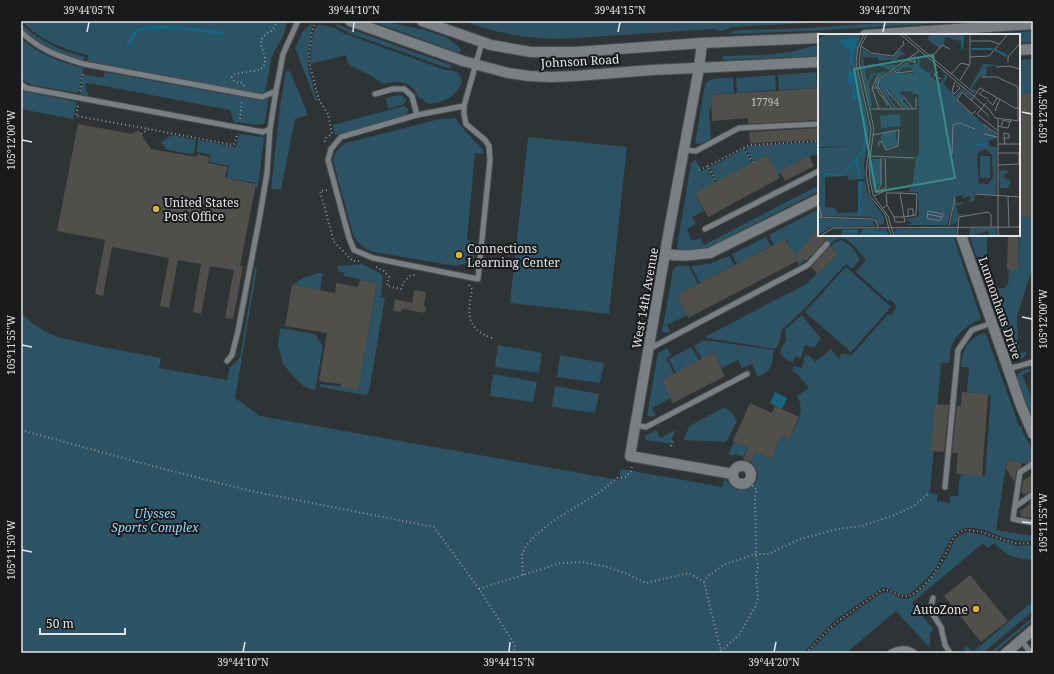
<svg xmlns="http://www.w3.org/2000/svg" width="1054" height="674" font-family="'Noto Serif',serif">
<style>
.green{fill:#2b5364}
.water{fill:#166682}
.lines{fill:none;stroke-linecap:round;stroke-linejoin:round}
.stream{stroke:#166682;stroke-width:3.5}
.building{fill:#504f4a}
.lane-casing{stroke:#4b5052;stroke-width:7}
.street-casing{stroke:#4b5052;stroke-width:12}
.secondary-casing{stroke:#4b5052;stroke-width:12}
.path{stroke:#909496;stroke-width:2;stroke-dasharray:1 3;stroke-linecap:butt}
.lane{stroke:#797f82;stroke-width:5}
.street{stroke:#797f82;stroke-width:10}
.secondary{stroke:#797f82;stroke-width:10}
.ticks{fill:none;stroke:#e3e6e8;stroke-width:1.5}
.poi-dot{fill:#dab333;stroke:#181a1b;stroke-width:1.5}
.labels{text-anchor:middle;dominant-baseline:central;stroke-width:4;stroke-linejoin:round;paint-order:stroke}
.number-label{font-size:10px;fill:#bec0c0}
.street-label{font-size:12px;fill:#e3e6e8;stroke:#181a1b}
.poi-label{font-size:12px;fill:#e3e6e8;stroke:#181a1b;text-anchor:start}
.park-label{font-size:12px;font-style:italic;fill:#8cdcfe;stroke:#181a1b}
.inset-river{fill:none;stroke:#166682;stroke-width:2}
.inset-road{fill:none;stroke:#767b7d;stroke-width:1}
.view{fill:#398c86;fill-opacity:0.15;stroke:#398c86;stroke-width:2}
.inset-edge{fill:none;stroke:#e3e6e8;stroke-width:2}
.neatline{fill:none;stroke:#e3e6e8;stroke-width:1.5}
.ticks-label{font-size:10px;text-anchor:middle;fill:#e3e6e8}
</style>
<rect width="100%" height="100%" fill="#2e3335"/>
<path class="green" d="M22,21H286C287,38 275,45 271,60C269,70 268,81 265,91L260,94L87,61L88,55C63,49 39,40 22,21Z
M371,21H383L425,30L448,38L455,44L461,49L459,53Z
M463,21H848L732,27L722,31L713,29L561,39C525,39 497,33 463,21Z
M912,21H978L812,31L727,34L734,31L743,30L805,28Z
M21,24C40,41 60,51 85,57L84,61C60,55 39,46 21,29Z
M311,24L312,25L308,55V68L317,100L316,102L295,48L303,31Z
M336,24L451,65V67L450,68H447L349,33L336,26Z
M319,25C330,24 337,30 346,34L445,70C455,71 460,71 462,82C459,88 456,92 452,96C447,100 432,106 426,103C424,101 423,100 422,98L419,99C412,81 400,80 384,84L368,74L351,66L347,61L346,55L311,64C311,51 311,38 316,26Z
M1033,31V42L1019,43V35H978Z
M21,39C39,54 60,62 83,68L78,93L32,85L24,81L21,75Z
M819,45V56L723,60L722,58L723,56C745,55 767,56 789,52C799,51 808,46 819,45Z
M1033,59V94H1019V60Z
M286,71H290L308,115L295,119L281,190L271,189L280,106Z
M105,72L257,100H263L269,98L265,121L264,124L259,125L234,122L230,110L88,83L85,84L88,94L87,96L80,94L83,74L103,78Z
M816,72L817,88L779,90L778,75Z
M775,75L776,90L737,93L736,78Z
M723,78H733L734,93L711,95V109H709L711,139C706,141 700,146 695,143L705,85C709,78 716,79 723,78Z
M21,89L27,92L77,102L73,119L21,109Z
M399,95C403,96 405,97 406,100L404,104L388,109L386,98Z
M404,106L408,109C409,112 406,115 403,117L335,135L333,125Z
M455,118C460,124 464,130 470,136C475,143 482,145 484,154L475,153L467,240L476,242L474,257L468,263L456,266L374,252C364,249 358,244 353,234L333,161C335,152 338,148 346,143L440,119Z
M239,134L264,137L258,187H255L256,183L227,178L229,166L209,162L210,155L197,152L198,140L236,147Z
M172,135L196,140L194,153H192L191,154L167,150L161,142Z
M528,137L627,147L609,314L510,303Z
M819,142V153L809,157L778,175L767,155L754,162L746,148L750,146Z
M744,149L752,164L717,182L710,167Z
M696,160L700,168L699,172L708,168L715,183L695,193L704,211L692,217L696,224L687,229L692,241L700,238L704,245L819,185V191L712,246L699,249L680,250L677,247L691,163Z
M819,209V232L817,231L799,252L807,259L799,265L786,239L774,245L769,235Z
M1019,216L1033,217V267L1017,316L1019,353L1027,352L1023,358L1019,359L1013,358L1009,350L992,303L989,292L994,289L1005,288L1008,283L1009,270H1018Z
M822,235H953L981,319C968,325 957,332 951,347C950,352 950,358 949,363H941L930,493L937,494V501L950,503V496H958L960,476L962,477V474L985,476L991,395L967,392L969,367H961C962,355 964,345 974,338C978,335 981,333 986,334L1019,426H1021L1023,433L1033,450V461L1029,464L1007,460L996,530L1033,536V540C1009,547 983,522 962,529C950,534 944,553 938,564C933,573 925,580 918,587C915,589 911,593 908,594C899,597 891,586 882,588L835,620L803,653H21V313L32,323L44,331L58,337L102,347L161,358L159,368L227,380L230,367L236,362L240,357L255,268H257L235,398L260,416L619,480L621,469L723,487L724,478C728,481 731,487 736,489C745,493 756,486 758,476C758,471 755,466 751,462L755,452L771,459L781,436L789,440C796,425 806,412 797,396L809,388L798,375L792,370L794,366L802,368L805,355L810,356L815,362L831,349L839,359L841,357L839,356L842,354L852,355L888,314L891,315L895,310L896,306L894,303L890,299L888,301L856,272L866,260C855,248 845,228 829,245L824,239L825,237Z
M969,235H987V272H982Z
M766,237L771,246L737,264L732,254Z
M841,240C850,243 855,252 860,259L852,269L846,264L804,309L782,330L779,342L777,347L774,349L707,338L705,337L806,284L838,254L831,247L835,242Z
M729,256L734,265L700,283L691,266L709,264Z
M362,264L380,273L383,277L381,297L385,298L369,392L367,394L364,395L320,387V384L358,389L377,283L344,276V273L338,271V266Z
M678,266H689L698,284L677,295L687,315L667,325L671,333L662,332L673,270L675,267Z
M846,267L891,307L851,352L805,312Z
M318,273H323L320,290L292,285L303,278Z
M802,315L821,339L814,348L805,345L801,358L795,356L793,362C780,358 776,352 786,341L785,330Z
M280,328L315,334L323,346L315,391L302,385L293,376L283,364L278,346Z
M704,340L774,350C771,366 773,370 758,377L752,364L742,368L738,360L722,368L714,352L702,359L694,346Z
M498,345L542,353L539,373L495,367Z
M691,347L699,360L676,373L669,359Z
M667,348L671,355L666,358L674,374L662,380L671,398L652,408L656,415L652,417L648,416L647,415L658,353Z
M560,355L604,363L600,383L557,377Z
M1027,369H1029L1031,371L1022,375L1033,401V419L1017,380C1017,373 1021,371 1027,369Z
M493,374L537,382L533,402L490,396Z
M555,386L599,394L595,413L552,407Z
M725,407L733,414L737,421L726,442L684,440L689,426Z
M656,430L660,438L676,430L672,438L671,444L646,440L644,436Z
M734,442L748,448L743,457L735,454L733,456L728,454Z
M967,532L983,535L1018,546L1033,545V560C1025,560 1014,558 1007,554C1002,551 998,547 994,543L988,548L983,543L912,603L933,629L930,634V648L896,611L846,653H808L833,628L881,593L888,592C893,594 899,598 905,599C918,599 940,568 946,558C950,552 952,543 956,538C959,535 964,533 967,532Z
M1033,601V611L983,653H964L965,646H967L973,652Z
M1033,617V620L994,653H990Z"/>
<path class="water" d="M775,392L787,398L782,409L770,403Z"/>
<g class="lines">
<path class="stream" d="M128,45C131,41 133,35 136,32C146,22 206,31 221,33"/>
</g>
<path class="building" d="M819,88V120L748,124V118L712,121L711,95Z
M1019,94H1033V217L1019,216Z
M78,124L132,134L138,130L151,149L197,157V154L209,157L208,163L228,167L225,178L256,184L240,266H243L233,319L225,318L234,270L210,266L201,314L193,312L201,264L178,260L169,308L160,306L169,258L112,247L103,296L95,294L105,240L57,231Z
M819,128V140L750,143L749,132Z
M767,155L780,178L708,217L695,193Z
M809,156L814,166L785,181L780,171Z
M817,230L819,232V235H822L825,237L824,239L825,241L806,261L803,258L688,318L677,295L785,239L795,256Z
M1008,235H1018V270H1007Z
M830,246L838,254L818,274L811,267Z
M360,280L377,283L358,390L340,387L341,384L319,381L327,333L285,326L292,285L335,293L336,283L358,287Z
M414,290L426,292L424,306H426L425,313L402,309L401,312L393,311L395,299L412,303Z
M714,352L725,376L673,403L662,380Z
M962,392L988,394L982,476L956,474L958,453H952L957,406H961Z
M750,403L772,413L775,406L799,417L789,440L781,436L771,459L755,452L751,462L743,459L748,448L733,441Z
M935,404L949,405L944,452L931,451Z
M1007,460L1022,463L1021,467L1016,471L1015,482L1006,469Z
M1033,474V490L1024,495L1021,491L1023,481Z
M1033,499V516L1030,518L1022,517L1019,512L1030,504L1029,502Z
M970,575L1008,621L981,642L944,596Z"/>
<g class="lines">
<defs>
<path id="lane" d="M21,32C40,50 60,57 84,64L262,97L276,91
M21,84L26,88L263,132L270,129
M375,94L393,89H404L412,96L417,115L341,137L331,149L328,160L349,238L354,250L373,258L478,279L490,160L489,146L485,140L466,124L464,114V106L482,42
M417,115L464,106
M684,150L696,151L739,128L819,124
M705,229L819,171
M649,349L808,265L827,244
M227,361L232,355L238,331L260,215L267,173L270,129L276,91L283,54L298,21
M1008,369L1033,362
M635,425L646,427L747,374
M1033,464L1020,472L1013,519L1033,523
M945,487L958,350L972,330L992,323
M1015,507L1033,494
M933,598L930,610L941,627L945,645L950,653
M1021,640L1031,653
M890,653C897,648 907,647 915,653"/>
<path id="street" d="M702,43L699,68L669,230L630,456L733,474
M961,235L1021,406L1033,434
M666,254C681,257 695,255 710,253L819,199
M733 475a9 9 0 1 1 18 0a9 9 0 1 1-18 0Z"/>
<path id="secondary" d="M350,21L463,61L508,73L529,76L551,77L575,76L652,70L819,62
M422,21L491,45L531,52H576L702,43L819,38
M865,35L1033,24
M1019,50L1033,49
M1006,653L1033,630"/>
</defs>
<use href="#lane" class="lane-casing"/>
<use href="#street" class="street-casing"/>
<use href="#secondary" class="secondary-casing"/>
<path class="path" d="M314,25L312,32L309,54L310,66L319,100L328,114L332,134L326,138L324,143
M244,86L242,83L235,82L233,80L232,77L235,74L260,70L265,64V57L261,45V40L266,34L273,30L277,21
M80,91L83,72
M78,106L76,116L149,129
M240,119L242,100
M141,134L149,129L233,145L235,143L237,135
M744,148L753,163
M708,166L749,145L819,141
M699,170L708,166L716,182
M327,190L320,191L334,242L353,261H359
M376,267L384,271L389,277L387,286L401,289L404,282L410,276L415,275
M469,285L472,289C468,313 465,328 492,338
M21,430L156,467L251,491L434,527L479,589L515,645L514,653
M671,446L673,439
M523,575L522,555L526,546L535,536L553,521L600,492L617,478L626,477L631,471L632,467
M704,582L709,575L725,564L756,554H769L800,539L838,529L862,526L897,514L915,505L929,493
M479,589L560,563L582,562L604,566L625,573L646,583L689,573L704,582L721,651L720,653
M21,650L28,653
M721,651L739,635L755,607L758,598L756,575L758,568L756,554L755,497L757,490L749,482
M806,653L827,631L838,621L882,590C893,589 901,600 911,595C919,591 931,579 935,572C939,566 943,559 946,553C951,544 953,533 965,530C968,530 973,531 977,531C996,535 1014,548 1033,542"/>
<use href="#lane" class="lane"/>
<use href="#street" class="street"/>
<use href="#secondary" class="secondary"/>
</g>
<path class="ticks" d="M87,32L89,22M353,32L354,22M618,32L620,22M883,32L885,22M1022,112L1032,114M22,140L32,142M1022,317L1032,319M22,345L32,347M1022,522L1032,523M22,550L32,552M243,652L245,642M509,652L510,642M774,652L776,642"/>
<g class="poi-dot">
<circle cx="156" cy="209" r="4"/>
<circle cx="459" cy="255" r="4"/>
<circle cx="976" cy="609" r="4"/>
</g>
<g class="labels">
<g class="number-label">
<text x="765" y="102">17794</text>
</g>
<g class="street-label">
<text transform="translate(580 61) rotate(-3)">Johnson Road</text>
<text transform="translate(645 298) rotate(-80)">West 14th Avenue</text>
<text transform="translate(1000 308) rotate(71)">Lunnonhaus Drive</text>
</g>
<g class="poi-label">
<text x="164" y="202">United States<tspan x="164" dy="14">Post Office</tspan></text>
<text x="467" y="248">Connections<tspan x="467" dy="14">Learning Center</tspan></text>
<text x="968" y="609" text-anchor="end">AutoZone</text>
</g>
<g class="park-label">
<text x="155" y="513">Ulysses<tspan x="155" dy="14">Sports Complex</tspan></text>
</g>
</g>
<g transform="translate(818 34)">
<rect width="202" height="202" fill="#2e3335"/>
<path d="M8,0H43L37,27L51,95L49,111L46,112H49L46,131L47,145L30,146V142L7,143V173L17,174L19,179L40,178V147H47L50,161L66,183V190L61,191L57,185L52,183L0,182V114L41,112L0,113V6ZM113,0H144L145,8L127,3L126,10L122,15L109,5ZM44,14L52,20L74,23L82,16L88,21H84L74,29V26L60,27V24L45,23L46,33L54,30L79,31L72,36L61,32L47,35L49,50L53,40L69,37L61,44L60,53H56L59,42H62L60,40L54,42L56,45L53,44L50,53L52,54L54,73L60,74L52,73L43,32ZM97,21L102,26L101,32L110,39L115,36L111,41L121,49L127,43L124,38L130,43L125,50L137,62L144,54L154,62L153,64L144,57L138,66L178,101V105L171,106V112L179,113L178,161L156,159L157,166L150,169L153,163L151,162L144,165L145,161L137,163L129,191H88L94,189L88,185L101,182L100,158L67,157H91L94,152L98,124L84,123H99L101,119V76L100,60H95L93,57H83L82,60L86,62L85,68L93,74H86L70,55L68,58L72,59L71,63L78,73H83L76,74L62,54L61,46L75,37L81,40L96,39L93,33L84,34L81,38L77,36L90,27L91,31L99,30L100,25L95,23ZM168,115L174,121L175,144L170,150L162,149L161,152L159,121L162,117ZM165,30L181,31L169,33L168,42L162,43L154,54L158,57L162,52L157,59L152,54ZM82,80L83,92L63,94L62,82ZM78,97L79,111L67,115L62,103L66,98ZM162,122H172V144H162ZM54,125H63V147L56,159L51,135ZM181,136L192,137L185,142L193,148L190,154H182ZM137,164L139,169L144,168V170L138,172L140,180H149L141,182L139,189L133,191ZM0,184L53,186L58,192L14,193L0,201ZM139,194L137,202H77L76,198L78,195ZM152,194H178V202H170L171,197L151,202ZM45,195H68L71,202H40ZM24,196L40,195L41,198L39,202H23Z" fill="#2b5364" fill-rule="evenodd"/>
<path d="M38,3L40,4L35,19L34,32L32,31V16L23,11L22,6ZM31,36L36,40L38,68L33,63L36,52L31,50L29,45Z" fill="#166682"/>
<path class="inset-river" d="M144,15L145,0M154,15H175M177,16L189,22M156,111L169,110M38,127L42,145M6,140L21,141L27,139L46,115L48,98L38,56M41,182L42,148M25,197H39M46,197L69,200"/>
<path class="inset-road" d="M46,0L40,14L38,28L53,95L48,139L52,162L67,180L73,202M49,0L43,12L41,28L56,95L51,131L52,146L55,161L70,182L76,202M82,0L172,76L177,84L202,87M86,0L156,59M152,7H173L181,10M43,12L53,19L75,22L86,10L85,7M152,23L171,22L190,0M113,24L124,11L132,15M90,26L98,29L94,23M190,28V23L202,9M178,33L191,32L202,35M75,35L79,39L95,37M120,38L116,41L123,45M133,40L143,29L151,31M60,41L54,54H61M164,43H179L200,53V86M142,46L152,30V0M137,48L134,57L136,60L142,54L138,51M54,54L61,75M59,56L70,71M69,56L85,75M166,56L161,60L170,65M86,63L95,75M153,66L162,54L197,74H202M169,66L175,71L179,64M168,69L159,80L179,96M52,75H98V63M74,75L60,53L61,45L101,17M158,77L154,80L139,66L144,58L171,82M177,77L182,65M180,85V202M165,90L179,100M179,92L190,94L193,85M183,93L185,86L192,88M166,100L179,103M54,101L81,96L80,112L68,116L63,107L60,109L61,112M186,104H191V100L186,99V104L187,110M180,110H202M180,119H201V130L180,131M134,120L135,91L142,89L157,95M52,122L96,124M63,156L68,154L67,124M59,158L63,150V124M68,159H82L86,183H76L69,171M157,160L202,163M56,162L71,155L88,153M190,163L191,193M0,169L4,184M65,174L69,171L68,160M110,177L125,180L124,184L120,187L109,184ZM109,180L124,183M0,183L53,185L58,187L60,193M76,183L77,188H87L86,183L98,181L99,160L82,159M90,183V175H95V182M131,192L137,163M2,202L15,194L202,193M139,202L141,183L170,178L173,181V192"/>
<path class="view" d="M115,21L137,144L58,158L36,35Z"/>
<rect width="202" height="202" class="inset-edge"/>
</g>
<rect width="1054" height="674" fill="none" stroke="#181a1b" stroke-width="44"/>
<path d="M40 628v6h85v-6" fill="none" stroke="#e3e6e8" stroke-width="2"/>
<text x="46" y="628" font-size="12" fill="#e3e6e8" stroke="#181a1b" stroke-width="3" paint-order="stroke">50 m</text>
<rect x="22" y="22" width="1010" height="630" class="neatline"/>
<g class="ticks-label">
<text x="89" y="14">39°44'05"N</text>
<text x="354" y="14">39°44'10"N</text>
<text x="620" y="14">39°44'15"N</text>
<text x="885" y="14">39°44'20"N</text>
<text transform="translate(1043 114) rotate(-90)" y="4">105°12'05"W</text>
<text transform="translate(11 140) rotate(-90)" y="4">105°12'00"W</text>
<text transform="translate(1043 319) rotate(-90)" y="4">105°12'00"W</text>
<text transform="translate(11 345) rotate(-90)" y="4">105°11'55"W</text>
<text transform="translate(1043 523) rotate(-90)" y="4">105°11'55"W</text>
<text transform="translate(11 550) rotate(-90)" y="4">105°11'50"W</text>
<text x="243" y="666">39°44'10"N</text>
<text x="509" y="666">39°44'15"N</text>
<text x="774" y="666">39°44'20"N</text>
</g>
</svg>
